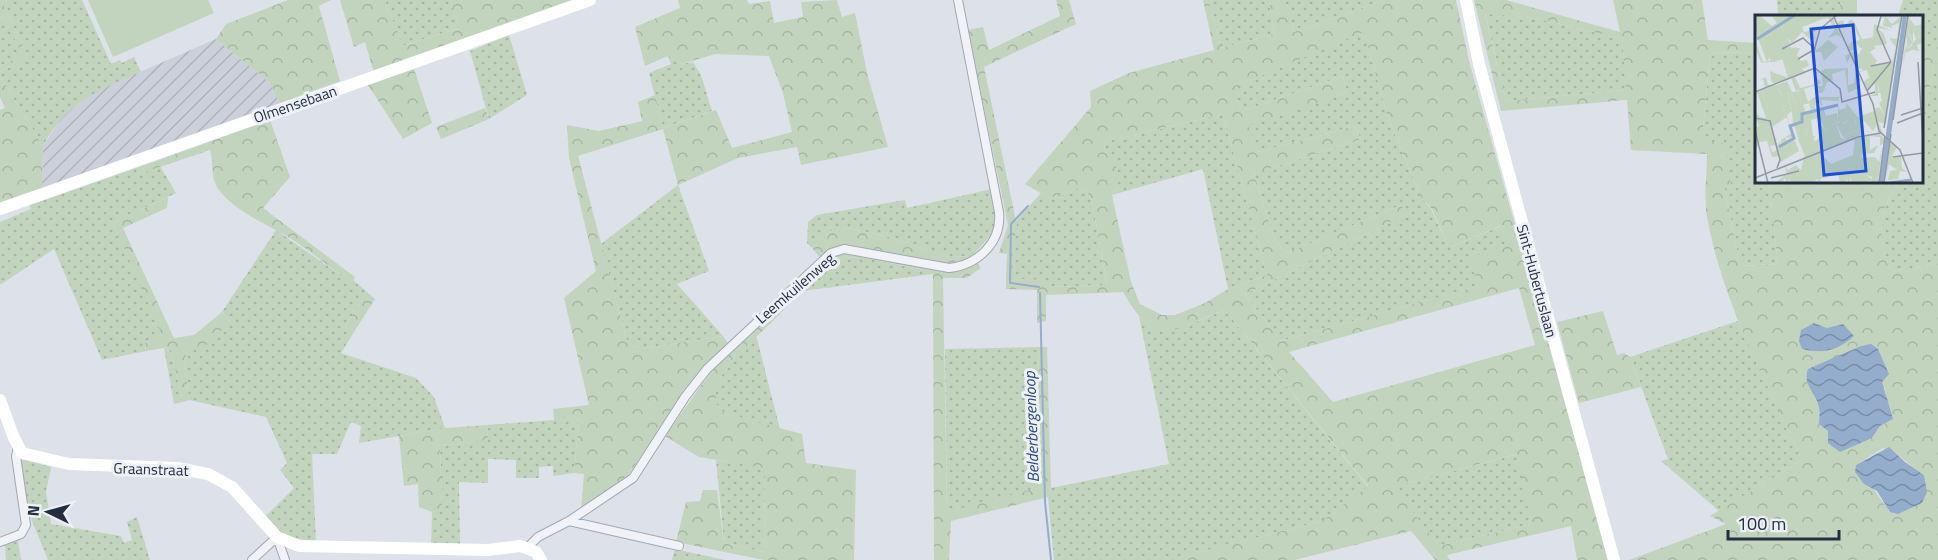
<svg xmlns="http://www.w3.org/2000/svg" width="1938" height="560" font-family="'Titillium Web',sans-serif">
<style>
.industrial{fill:url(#industrial-furrows)}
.grass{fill:url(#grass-dots)}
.forest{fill:url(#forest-crowns);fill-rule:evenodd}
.garden{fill:#c2d4be}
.water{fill:url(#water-waves)}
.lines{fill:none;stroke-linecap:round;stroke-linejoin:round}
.stream{stroke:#94adcd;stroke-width:2}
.street-casing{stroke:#a2a8b3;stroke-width:10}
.street{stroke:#f0f2f7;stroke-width:8}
.secondary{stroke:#fff;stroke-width:12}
.labels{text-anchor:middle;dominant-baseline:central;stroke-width:6;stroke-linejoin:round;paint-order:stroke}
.street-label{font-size:15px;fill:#252e41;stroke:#edf0f6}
.water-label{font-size:16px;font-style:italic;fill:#2b4a79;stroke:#edf0f6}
.inset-river{fill:none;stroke:#94adcd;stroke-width:3}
.inset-road{fill:none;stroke:#9399a6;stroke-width:1.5}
.view{fill:#1d4ed8;fill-opacity:0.15;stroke:#1d4ed8;stroke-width:3}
.inset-edge{fill:none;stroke:#252e41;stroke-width:3}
</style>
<defs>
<pattern id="industrial-furrows" width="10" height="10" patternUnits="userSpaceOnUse" patternTransform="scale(1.5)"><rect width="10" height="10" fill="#cbd0db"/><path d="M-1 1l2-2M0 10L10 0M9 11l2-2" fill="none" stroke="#aeb3bd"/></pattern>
<pattern id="grass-dots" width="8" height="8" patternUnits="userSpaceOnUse" patternTransform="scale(1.5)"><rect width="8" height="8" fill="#c2d4be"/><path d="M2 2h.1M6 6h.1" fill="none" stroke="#a7b6a4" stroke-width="1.8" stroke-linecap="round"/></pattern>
<pattern id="forest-crowns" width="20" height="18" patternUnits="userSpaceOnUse" patternTransform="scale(1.5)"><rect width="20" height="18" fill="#c2d4be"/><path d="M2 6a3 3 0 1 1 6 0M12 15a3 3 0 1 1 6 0" fill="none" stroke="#a7b6a4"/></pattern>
<pattern id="water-waves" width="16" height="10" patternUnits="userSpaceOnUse" patternTransform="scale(1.5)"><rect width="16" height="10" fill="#94adcd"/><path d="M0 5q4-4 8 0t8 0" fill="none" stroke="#798da8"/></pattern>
</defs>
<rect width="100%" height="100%" fill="#dde1e9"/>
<path class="industrial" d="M216,39L269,82L280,103L42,188L43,146L63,115L94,92Z"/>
<path class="grass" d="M7,0H82L111,64L120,60L122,63L134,57L141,72C98,90 66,102 43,146L0,76V72L28,57L3,4Z
M385,0H450L459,28L402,46Z
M1209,0H1269L1275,34L1221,48Z
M1285,0H1384L1294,32Z
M1777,0H1840V16H1778Z
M1903,0H1938V40L1922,59V16H1898Z
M1485,13L1535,18L1622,39L1627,90L1506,101Z
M4,16L23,55L0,66V18Z
M1364,31L1388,118L1421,197L1431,209L1449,248L1501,226L1506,245L1479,286L1281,341L1245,294L1407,214L1401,205L1287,253L1275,241L1254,174L1361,139L1355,126L1258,152L1247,124L1347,93L1343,76L1240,112L1234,87Z
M509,35L527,95L489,119L470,51Z
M1756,52V182H1769L1778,264L1740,266L1724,186L1731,185L1702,140L1710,53Z
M668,56L682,64L693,62L701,75L712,111L663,128L649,73L671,64Z
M1938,61V263L1898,272L1889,268C1877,235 1878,211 1899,182H1922V136L1934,65Z
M1223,114L1267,275L1228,289L1203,169L1112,195L1116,190V165L1105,152L1104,142Z
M142,166L145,172L160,166L176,193L113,223L163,335L145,343L146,351L102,360L54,249L0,285V222L31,209L30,205Z
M678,185L709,271L677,284L723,336L642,349L627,341L601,244Z
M992,189C999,224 998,229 972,256L949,257L889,237L848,228L830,231L812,248L807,243L808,222L817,215L905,200L907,208Z
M1078,189L1087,191L1092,201L1107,285L1046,287L1006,278L1007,254L1013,246L1016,221L1041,193L1049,198Z
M276,230L352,283L353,280L367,292L345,327L354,332L341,353L416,378L434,397L445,428L359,443L361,426L351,422L337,454H312L316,542L284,536L266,516L294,488L280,470L287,463L266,417L189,400L185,362L187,350L230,321L222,312Z
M861,257L929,271L933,274L802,291L774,320L771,315L824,263L828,267L841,258Z
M1225,310L1368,487L1322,521L1184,556V560H1054L1048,497L1051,488L1169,464L1139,316C1165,343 1196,320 1225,310Z
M1738,321L1802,460L1719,511L1661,461L1668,459L1630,357Z
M756,335L780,429L724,413L716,404V384L733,359Z
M170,347L183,402L174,404L164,348Z
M1038,347L1041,487L947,513L945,349Z
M579,418L574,473L553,476V466L539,467V478H516V460L488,459V483L459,482L460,544H431L432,512L442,509L440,446L488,440L487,425Z
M1518,454L1531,524L1439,546L1393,487Z
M25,460L51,467L46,492L51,524L121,536L124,543L132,540L127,522L137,517L150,560H48L30,516L21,467V461Z
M716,460L765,467L764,552L724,543Z
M18,541L21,560H6L5,544Z
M675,549L725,560H672Z"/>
<path class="forest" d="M0,0H7L3,4L28,57L0,72V66L22,55L4,16L0,18Z
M288,0H331L319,6L340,81L280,103L269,82L216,39L226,24Z
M340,0H385L403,46L459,28L450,0H581L374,73L365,42L354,47Z
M678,0H747L749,4L770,1L774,23L803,17L801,2L837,0L842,17L855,13L867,73L888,147L801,165L797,147L738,158L678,185L663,129L578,156L627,341L642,349L723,336L728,343L700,373L628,475L581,510L584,474L574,473L579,419L554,420L553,409L589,405L564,298L596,271L569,158L567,125L599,131L642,121L638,102L655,95L663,128L716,110L732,148L792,132L783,93L769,56L715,54L682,64L668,56L645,66L635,27L680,8Z
M1056,0H1069L1076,24L984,67L1017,226L1013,247L1007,254L999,253L1008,225L968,30L983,27L989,50L1060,16Z
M1203,0H1209L1221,48L1275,34L1269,0H1285L1294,32L1384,0H1456L1469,61L1609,560H1577L1571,526L1447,555L1450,560H1435L1411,531L1295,560H1184L1183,556L1322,521L1368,486L1225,310C1174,328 1157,352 1123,292L1046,295V321L1037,323V290L1006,289V278L1046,280L1047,287L1107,285L1092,201L1087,191L1078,189L1049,198L1025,184L1091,107L1090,91L1129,73L1214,50ZM1364,32L1388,118L1421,197L1432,209L1449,248L1500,226L1506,245L1469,258L1479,286L1281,341L1245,294L1407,214L1401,205L1287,253L1275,241L1254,174L1361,139L1355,126L1258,152L1248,125L1347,93L1343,76L1240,112L1235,87ZM1223,114L1267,275L1228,289L1205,303L1175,315H1162L1140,304L1131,282L1112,195L1116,190V164L1105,152L1104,142ZM1519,288L1535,345L1333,402L1289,352ZM1517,454L1531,524L1439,546L1394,487Z
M1474,0H1506L1620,32L1613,0H1702L1708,40L1756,43V52L1710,53L1702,140L1726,144L1731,185L1724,186L1740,266L1778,264L1769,182H1899C1878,211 1877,235 1889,268L1898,272L1938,263V560H1629L1726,524L1710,516L1802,460C1767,383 1724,306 1708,222C1703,201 1707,176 1707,154L1631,150L1627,100L1501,111ZM1485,14L1535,18L1622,39L1626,90L1506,101ZM1885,388L1886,401L1893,419L1880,426L1872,438L1819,424V406ZM1883,448C1900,453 1909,466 1924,475L1890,512L1856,465Z
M1840,0H1857V16H1840Z
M1938,40V61L1934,65L1922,136V59Z
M414,69L432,123L403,139L368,85Z
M0,76L43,146L42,188L0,202V110L5,108L0,97Z
M485,108L489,119L441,139L436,127Z
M270,120L290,177L263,208L355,277L352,284C334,270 315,255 296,242C271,225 237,214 219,190C210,178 214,163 210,150L145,172L142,166Z
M168,197L167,208L123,228L174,338L194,335L222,312L230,322L203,348L187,350L185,362L189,400L183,402L170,347L146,351L145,343L162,335L113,223Z
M848,228L889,237L949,257L972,256L981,268L967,278H943L947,512L1041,487L1038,347H1047L1051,488L1048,497L951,521L949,560H934L933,274L929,271L863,257L841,258L828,267L812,248L830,231Z
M367,292L375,299L354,332L345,327Z
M1603,311L1617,355L1624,353L1630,357L1641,387L1579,403L1557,322Z
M771,315L774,320L733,359L716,384V404L724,413L802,434L806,463L856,470L854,560H764L676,542L686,502L700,501L703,490H717L724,543L764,552L765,468L699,457L665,436L710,373Z
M487,425L488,440L440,446L442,509L432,512L419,507L418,484L404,486L399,436L445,428Z"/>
<path class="garden" d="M88,0H208L214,13L113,57Z"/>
<path class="water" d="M1814,323L1827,328L1843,324L1854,336C1837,351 1824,354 1802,349L1799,341L1801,330Z
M1871,344L1878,349L1889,374L1882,382L1893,419L1880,426L1872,438L1840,452L1828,443V431L1819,424C1819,419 1820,413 1819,408C1817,393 1802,386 1808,369L1861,346Z
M1889,447L1905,462L1924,475L1927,492L1922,503L1898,514L1890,512L1877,491L1864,484L1855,472L1856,465Z"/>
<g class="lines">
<path class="stream" d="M1028,206L1011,224L1010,283L1039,287
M1040,293L1045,502L1051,560"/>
<defs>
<path id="street" d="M569,521L679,546
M277,537L285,560
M0,542L21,534L26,525L16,456L18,447
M528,547L538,537L569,521L633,478L685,397L707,369L831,253L844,249L949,268C978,265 1002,242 999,212L958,0
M252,560L277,537"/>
</defs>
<use href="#street" class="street-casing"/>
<use href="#street" class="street"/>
<path class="secondary" d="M1466,0L1479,64L1614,560
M0,209L590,0
M0,400L14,438L22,453L69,464L177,468L208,474L232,487L277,537L299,546L488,550L521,546L536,552L541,560"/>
</g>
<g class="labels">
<g class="street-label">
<text transform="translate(295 104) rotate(-19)">Olmensebaan</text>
<text transform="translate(1537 281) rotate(75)">Sint-Hubertuslaan</text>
<text transform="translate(795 288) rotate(-41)">Leemkuilenweg</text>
<text transform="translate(151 469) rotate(2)">Graanstraat</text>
</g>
<g class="water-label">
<text transform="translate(1031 427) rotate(-92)">Belderbergenloop</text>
</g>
</g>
<g transform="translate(1755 15)">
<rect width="168" height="168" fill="#dde1e9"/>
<path d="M4,0L15,13L24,8L29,16L28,0H53L54,3V0H72L77,2L87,23L82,20L73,23L80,15L73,3L68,4L47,12L49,17L64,14L59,17L60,24L56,25L47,17L37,28L32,22L35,28L30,32L27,26L24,27L22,31L25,34L26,28L29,33L37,34L40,41L16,47L15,42L12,47L0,15V9L11,33L14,32L0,3ZM119,9L136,15L122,13L129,19L132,29L105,33L100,26L118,22ZM164,13L168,19L162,23L168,20V28L162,30L164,36L159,35L157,28L152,34V16L158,28L161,24L158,16ZM73,25L83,32L69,46L66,37H59ZM42,40L46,46L52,45L54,51L46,54L42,49L44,54L35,64L31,50ZM110,51H119L124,68L134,52L135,78L131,84L127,85L125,77L129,75L124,70L129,67L123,69V81H115L120,78V69L112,76L108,67L116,63L113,54H103ZM32,66L37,77L45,76L50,98L68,92L71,101L82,98L83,104L71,116L64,103L56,105L58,121H53L49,110L51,122L61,126L49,139L43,124L47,122L43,123L39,110L42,109L38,95L42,93L36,78L32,79L37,95L34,96L22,70ZM14,73L25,82L31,100L27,104L14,96L6,75ZM95,94L98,103L86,107L91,115L88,109L93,106L97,113V105L101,111L100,104L105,113L89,121L90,125L81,109L93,102L91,95ZM1,103L15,105L21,130L15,131L17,138L39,123L44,136L24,148V141L17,142L12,126L5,127L0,136V113L4,111ZM135,127L142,132L137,141H146L147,153L152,157L145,156L143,164L133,165L135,156L142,155L134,149L131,162ZM94,153L106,156L118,165L107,168L106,162L89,161Z" fill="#c2d4be"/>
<path d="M4,0L17,11L22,8L16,0H28V8L30,0L36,3L28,9L31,14L37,11L39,14L31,20H26L30,18L24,8L8,18L23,21L20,15L25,17L24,13L26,17L24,21L21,22L24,27L25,23L31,20L26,24L30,32L45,33L40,43L50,58L40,62L45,73L61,69L62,64L66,67L62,71H68L66,56L70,54L93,53V70L99,68L100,58L106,65L102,69L104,73L93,78L90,55L77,59L78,67H72L68,78H60L61,70L49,74L53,87L59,82H84L85,77L84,86L66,85L68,92L79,91L68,92L62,85L60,92L55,87L61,94L57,95L60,104H58L54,88L48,90L51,98L45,92L48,90L44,75L41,76L36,63L41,56L38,47L31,51L35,64L20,69L16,66L15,56L33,63L25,36L28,44L36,41L32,33L24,36L16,41L17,46H25L7,48L6,47L0,33V25L8,47L15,46V41L18,39L14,32L11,34L0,9L6,5ZM130,0L133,4L137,0L133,5L137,9L147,0L131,109L123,107L129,121L124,114L120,94L124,92L130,102L124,88L135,78L133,72L130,77L119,78L124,75L122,61L108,67L114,63L112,55L104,57L112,51L102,54L96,41L92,48L90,41L101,35L94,36L92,32L97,26L104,40L108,31L98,10L84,14L81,8L88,5L90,11L96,4L100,8L110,31L115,28L121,33L115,37L122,46L119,50L137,48L141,32L134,23L142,24L144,8L136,11L138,13L128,11ZM153,0H158L154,3L160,11L168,9V19L164,13L158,16V27L153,17L150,31L152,34L159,29L160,34L150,38L148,52ZM11,62L13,70H17L14,72L22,70L26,80H29L34,96L37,94L32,79L36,78L42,93L38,95L42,108L48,107L53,121H60L57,128L50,123L47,108L38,111L37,96L32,100L39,122L30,123L33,127L23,134L24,138L17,139L15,131L18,137L22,136L16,113L21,124L24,123L21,125L23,132L24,126L26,130V125L37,118L32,102L17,112L15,105L1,103L0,96L5,102L11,103L2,77L6,75L14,96L25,95L27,103L31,100L25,82L19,84L14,72L10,73L8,64L4,65ZM83,88L84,95L91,93V88L103,102L119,96L122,110L118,116L109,106L105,108L109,119L66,136L70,143L76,149L98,140L100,124L124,119L129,123L128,129L125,130V122L115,121V135L121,131H123L119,138L107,139V143L120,142L124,147L127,133L123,168H116L117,162L94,153L89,161L106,159L107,168H97L95,162V168L90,163L92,168H85L83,159L65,164L66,168L62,164L58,168H37L34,164L33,168L29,163L28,168H20L32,158L29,150L33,155L41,150L46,155L50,137L43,123L48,122L51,136L67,120L62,104L71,116L83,104ZM100,104L105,113L89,121L91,125L86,123L81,109L84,106L91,117L88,108L93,106L97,113V105L101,112Z" fill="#c2d4be" fill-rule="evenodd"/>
<path d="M148,0H152L137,113L129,168H124Z" fill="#94adcd"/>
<path class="inset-river" d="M2,24L40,0M24,132L39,123L35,111L47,107V99L83,90M135,168L156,165"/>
<path class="inset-road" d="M78,0L118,89L124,116L145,135L158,168M126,1L122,15L136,47M65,14L82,0M27,34L48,23L60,34L43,44M163,47L168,126M116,51L136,47M60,53L85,74L87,87L120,77M60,53L59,36L65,14M112,76L136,47M0,77L60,53M146,100L168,93M0,103L15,106L25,145L22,153M138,105L153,0M142,108L168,98M129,113L147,0M0,115L13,168M138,142L168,138M0,163L103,122L126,118M16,163L44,156M124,168L130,121M129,168L136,119"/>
<path class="view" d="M98,10L111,156L69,160L56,14Z"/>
<rect width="168" height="168" class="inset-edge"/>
</g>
<g transform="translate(48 512) rotate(275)" stroke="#edf0f6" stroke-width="4.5" paint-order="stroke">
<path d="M0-4.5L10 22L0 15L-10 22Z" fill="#252e41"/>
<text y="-9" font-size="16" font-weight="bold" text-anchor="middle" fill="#252e41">N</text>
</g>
<path d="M1728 530v9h111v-9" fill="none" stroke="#252e41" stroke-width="3"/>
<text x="1737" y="530" font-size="18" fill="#252e41" stroke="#edf0f6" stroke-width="4.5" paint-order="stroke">100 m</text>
</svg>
